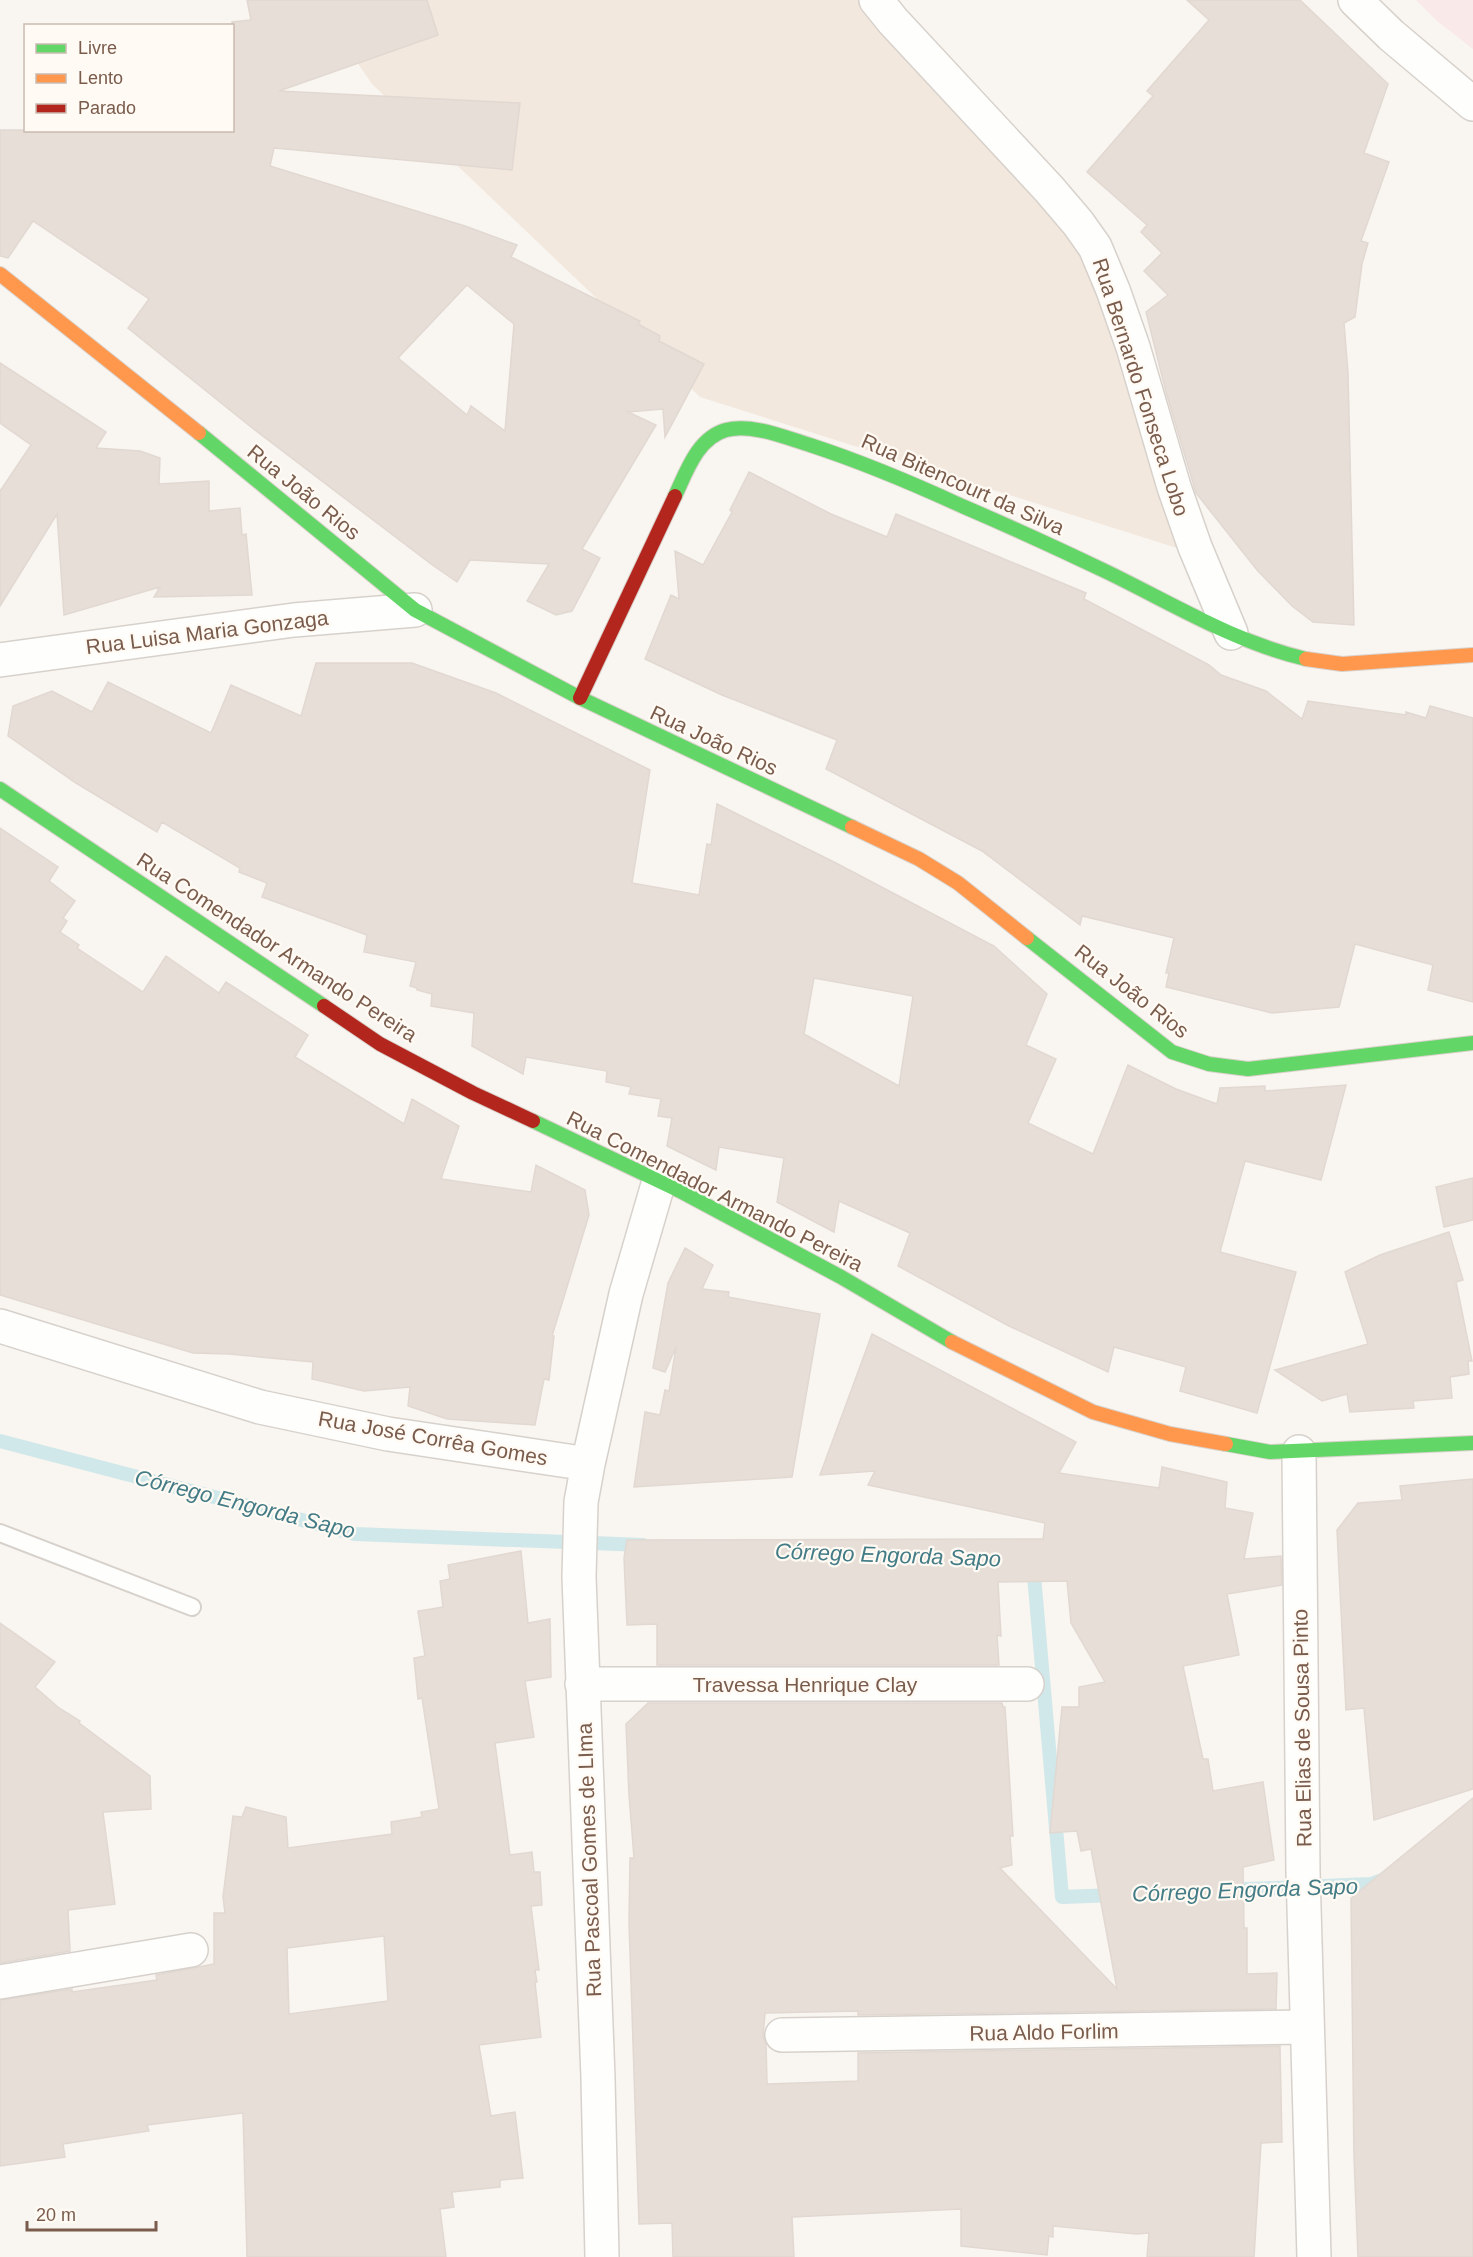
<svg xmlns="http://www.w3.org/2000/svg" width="1473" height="2257" font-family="Helvetica,sans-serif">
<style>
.residential{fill:#f2e8de}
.medical{fill:#fae9e9}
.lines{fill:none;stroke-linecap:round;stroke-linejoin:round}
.stream{stroke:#d0e8ea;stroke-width:14}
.building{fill:#e6ded7;stroke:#e2d8d2;stroke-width:1.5;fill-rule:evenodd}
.lane-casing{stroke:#d7d1cb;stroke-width:20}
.street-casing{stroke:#d7d1cb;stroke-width:36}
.fast-casing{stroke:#d9d2cb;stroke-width:16}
.slow-casing{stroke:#d9d2cb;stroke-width:16}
.jam-casing{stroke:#d9d2cb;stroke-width:16}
.lane{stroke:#fefefd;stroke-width:16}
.street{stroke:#fefefd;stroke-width:33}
.fast{stroke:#63d668;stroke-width:14}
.slow{stroke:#ff974d;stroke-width:14}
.jam{stroke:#b3261e;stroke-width:14}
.labels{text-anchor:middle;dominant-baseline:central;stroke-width:4.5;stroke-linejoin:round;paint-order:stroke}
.street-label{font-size:21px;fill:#7a5c4d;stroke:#fffaf3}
.water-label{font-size:22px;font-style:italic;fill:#437c86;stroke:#fffaf3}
</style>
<rect width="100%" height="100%" fill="#f9f5f0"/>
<path class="residential" d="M314,0H897L1085,213L1177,548L700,397L372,84Z"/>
<path class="medical" d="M1416,0H1473V49L1436,20Z"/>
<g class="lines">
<path class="stream" d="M0,1441L355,1534L643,1545
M1033,1564L1062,1897L1116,1895
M1225,1890L1371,1884L1385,1879"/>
</g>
<path class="building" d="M247,0H427L438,35L279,91L520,103L512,170L274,148L270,166L465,226L517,245L511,257L640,321L638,324L660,336L659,341L704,364L665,437L663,409L628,412L656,425L582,549L600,558L572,611L556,615L527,601L549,564L470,560L457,582L431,564L251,427L128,328L149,299L33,221L8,258L0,256V130H232V22L251,20ZM467,285L514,324L505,431L471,406L467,415L398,358Z
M1187,0H1300L1388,84L1364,153L1389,162L1361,241L1368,243L1362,264L1355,317L1344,323L1348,373L1354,625L1313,622L1292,606L1257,570L1196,493L1166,392L1146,312L1168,295L1144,271L1162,253L1141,232L1147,225L1087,172L1153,96L1147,91L1209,20Z
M0,363L106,432L96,448L140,451L160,458L159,484L209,481V511L240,508L242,535L246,534L252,595L154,597L160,587L64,615L57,514L0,606V491L31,445L0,423Z
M749,472L831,514L887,537L896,514L1086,593L1084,599L1209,665L1221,675L1266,691L1302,719L1308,701L1406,715V712L1426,718L1430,706L1473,718V1002L1428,990L1433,965L1355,944L1339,1007L1272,1013L1166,987L1169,973H1166L1174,938L1082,916L1080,925L982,851L826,769L837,740L722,695L645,659L671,595L679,599L675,551L703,565L732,512L730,510Z
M316,663H412L496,693L650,770L632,883L699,895L707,844L711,845L717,804L834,862L994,946L1047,994L1026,1045L1056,1059L1028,1123L1093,1154L1128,1065L1176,1089L1217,1104L1220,1088L1265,1086V1091L1346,1085L1321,1180L1245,1161L1220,1252L1296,1272L1257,1413L1180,1391L1186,1367L1114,1347L1108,1372L1009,1326L898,1266L910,1233L839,1201L834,1232L777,1202L784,1158L719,1147L716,1170L667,1146L672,1118L658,1116L661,1099L629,1094L631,1087L606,1082L607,1071L526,1057L523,1074L472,1046L474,1013L431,1006L432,994L417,990V988L410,986L416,962L364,952L367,935L262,897L267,883L239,872L240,868L162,822L157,832L76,783L8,736L13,706L52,691L92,712L108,682L211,733L231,685L301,716ZM814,978L913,996L899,1086L804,1034Z
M0,828L58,867L49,881L75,901L63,918L67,921L60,932L79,945L77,948L143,992L166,956L219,993L226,982L308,1035L295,1057L404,1124L412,1099L459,1126L441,1179L531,1192L536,1165L585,1190L589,1215L552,1336H554L549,1380L544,1379L535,1425L447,1419L408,1406L410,1387L364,1391L312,1379L313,1362L229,1354L193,1353L0,1295Z
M1473,1178V1220L1444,1227L1436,1187Z
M1449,1232L1463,1280L1456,1282L1472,1361H1468L1469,1374L1450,1377L1452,1398L1413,1401L1414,1408L1350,1412L1347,1394L1322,1401L1275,1370L1368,1344L1345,1272L1380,1255Z
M685,1248L713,1265L702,1289L729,1292L728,1297L820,1314L792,1477L634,1487L645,1412L660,1415L665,1390L669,1391L676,1347L665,1372L653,1368L668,1283Z
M872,1334L1076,1442L1059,1473L1159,1488L1162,1467L1227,1482L1225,1508L1253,1513L1244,1559L1281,1556L1282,1585L1227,1594L1239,1655L1183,1666L1203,1759H1208L1213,1791L1263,1782L1274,1860L1243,1867L1244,1928H1247V1974L1277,1973L1276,2009L858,2015V2011L765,2013L763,2036L766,2044L767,2084L858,2081V2053L1280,2046L1282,2142L1261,2143L1254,2257H1147L1149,2233L1136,2234L1053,2226V2237L1049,2236L1047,2255L961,2246V2209L792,2217L794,2257H673L672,2223L639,2224L629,1922L630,1858H634L629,1795L626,1724L648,1703H1002L1003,1707H1005L1013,1836H1010L1012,1865L1000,1868L1117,1989L1091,1849L1081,1851L1077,1831L1050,1833L1062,1707H1079V1687L1105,1682L1071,1623L1067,1581L998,1582L1001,1636L997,1635L999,1665H657V1624L627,1625L624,1558L627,1540L1043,1539L1045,1523L868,1485L875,1471L820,1475Z
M1473,1479V1789L1374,1820L1364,1708L1346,1710L1337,1530L1358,1503L1402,1500L1400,1486Z
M521,1551L528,1623L550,1619L551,1677L525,1681L534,1737L495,1743L510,1855L532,1852L534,1872H540L542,1905L531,1906L539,1970H535L537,1982H535L541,2037L479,2045L491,2116L515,2112L523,2178L500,2180V2187L452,2192L454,2207L440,2209L446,2257H247L243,2113L147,2125L149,2131L63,2144L65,2157L0,2166V2000L72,1989V1992L157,1980L156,1975L214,1964V1913H225L223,1897L233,1816L242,1817L246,1807L286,1817L288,1848L392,1834L391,1822L422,1817L421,1812L439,1809L422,1698L418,1699L414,1658L425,1656L418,1611L443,1607L440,1581L450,1579L448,1565ZM384,1936L388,2001L289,2014L287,1948Z
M0,1623L55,1662L35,1687L59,1708L80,1721L79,1723L150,1776L151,1809L103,1812L115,1904L68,1910L70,1951L0,1963Z
M1473,1798V2257H1358L1354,2157L1351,1898Z"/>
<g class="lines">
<defs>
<path id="lane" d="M0,1533L192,1607"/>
<path id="street" d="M876,0L893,21L1049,189L1078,223L1095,247L1113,290L1133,347L1174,487L1195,547L1231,633
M1355,0L1391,35L1473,104
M0,660L294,620L415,610
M0,1326L260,1407L388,1434L588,1464L626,1294L659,1181
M1299,1452L1303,1872L1314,2257
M588,1464L581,1502L579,1577L598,2078L602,2257
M582,1684H1027
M0,1982L191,1950
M782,2035L1306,2027"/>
<path id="fast" d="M199,433L415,610L580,698L852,827
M675,496C686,473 697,438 726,430C752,423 786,438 810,445C862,462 912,483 962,506C1011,527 1059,549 1107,572C1173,604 1234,642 1306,659
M0,789L324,1006
M1027,938L1172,1052L1209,1064L1248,1069L1473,1043
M533,1121L682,1192L841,1277L952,1342
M1226,1444L1270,1452L1473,1443"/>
<path id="slow" d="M0,274L199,433
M1306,659L1342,664L1473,655
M852,827L919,859L958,883L1027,938
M952,1342L1093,1412L1170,1434L1226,1444"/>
<path id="jam" d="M580,698L675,496
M324,1006L380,1044L473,1093L533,1121"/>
</defs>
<use href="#lane" class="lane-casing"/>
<use href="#street" class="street-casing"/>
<use href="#fast" class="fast-casing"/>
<use href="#slow" class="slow-casing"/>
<use href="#jam" class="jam-casing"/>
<use href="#lane" class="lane"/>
<use href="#street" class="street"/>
<use href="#fast" class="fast"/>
<use href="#slow" class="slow"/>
<use href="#jam" class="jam"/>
</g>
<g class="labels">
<g class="street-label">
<text transform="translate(1141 387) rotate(72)">Rua Bernardo Fonseca Lobo</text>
<text transform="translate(963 484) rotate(24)">Rua Bitencourt da Silva</text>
<text transform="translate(304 492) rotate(39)">Rua João Rios</text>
<text transform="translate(207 632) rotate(-7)">Rua Luisa Maria Gonzaga</text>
<text transform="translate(714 740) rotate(25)">Rua João Rios</text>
<text transform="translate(277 947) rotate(33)">Rua Comendador Armando Pereira</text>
<text transform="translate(1132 991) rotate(38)">Rua João Rios</text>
<text transform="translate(715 1191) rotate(27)">Rua Comendador Armando Pereira</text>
<text transform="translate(433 1438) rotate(10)">Rua José Corrêa Gomes</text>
<text x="805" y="1684">Travessa Henrique Clay</text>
<text transform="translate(1302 1728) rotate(-91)">Rua Elias de Sousa Pinto</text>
<text transform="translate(589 1860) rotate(-92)">Rua Pascoal Gomes de LIma</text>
<text transform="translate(1044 2032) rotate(-1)">Rua Aldo Forlim</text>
</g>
<g class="water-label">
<text transform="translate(245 1504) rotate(14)">Córrego Engorda Sapo</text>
<text transform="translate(888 1555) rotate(2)">Córrego Engorda Sapo</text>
<text transform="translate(1245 1890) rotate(-2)">Córrego Engorda Sapo</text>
</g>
</g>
<rect x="24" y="24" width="210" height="108" fill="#fffaf3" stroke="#cabbb1" stroke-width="1.5"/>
<rect x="36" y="44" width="30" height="9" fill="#63d668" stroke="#cabbb1" stroke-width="1.5"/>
<text x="78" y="54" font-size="18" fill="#7a5c4d">Livre</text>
<rect x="36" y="74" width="30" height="9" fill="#ff974d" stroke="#cabbb1" stroke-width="1.5"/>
<text x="78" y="84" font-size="18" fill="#7a5c4d">Lento</text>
<rect x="36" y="104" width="30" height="9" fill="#b3261e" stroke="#cabbb1" stroke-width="1.5"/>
<text x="78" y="114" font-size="18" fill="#7a5c4d">Parado</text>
<path d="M27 2221v9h129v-9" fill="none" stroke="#7a5c4d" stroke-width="3"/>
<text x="36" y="2221" font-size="18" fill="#7a5c4d" stroke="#fffaf3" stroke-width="4.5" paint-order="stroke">20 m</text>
</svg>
